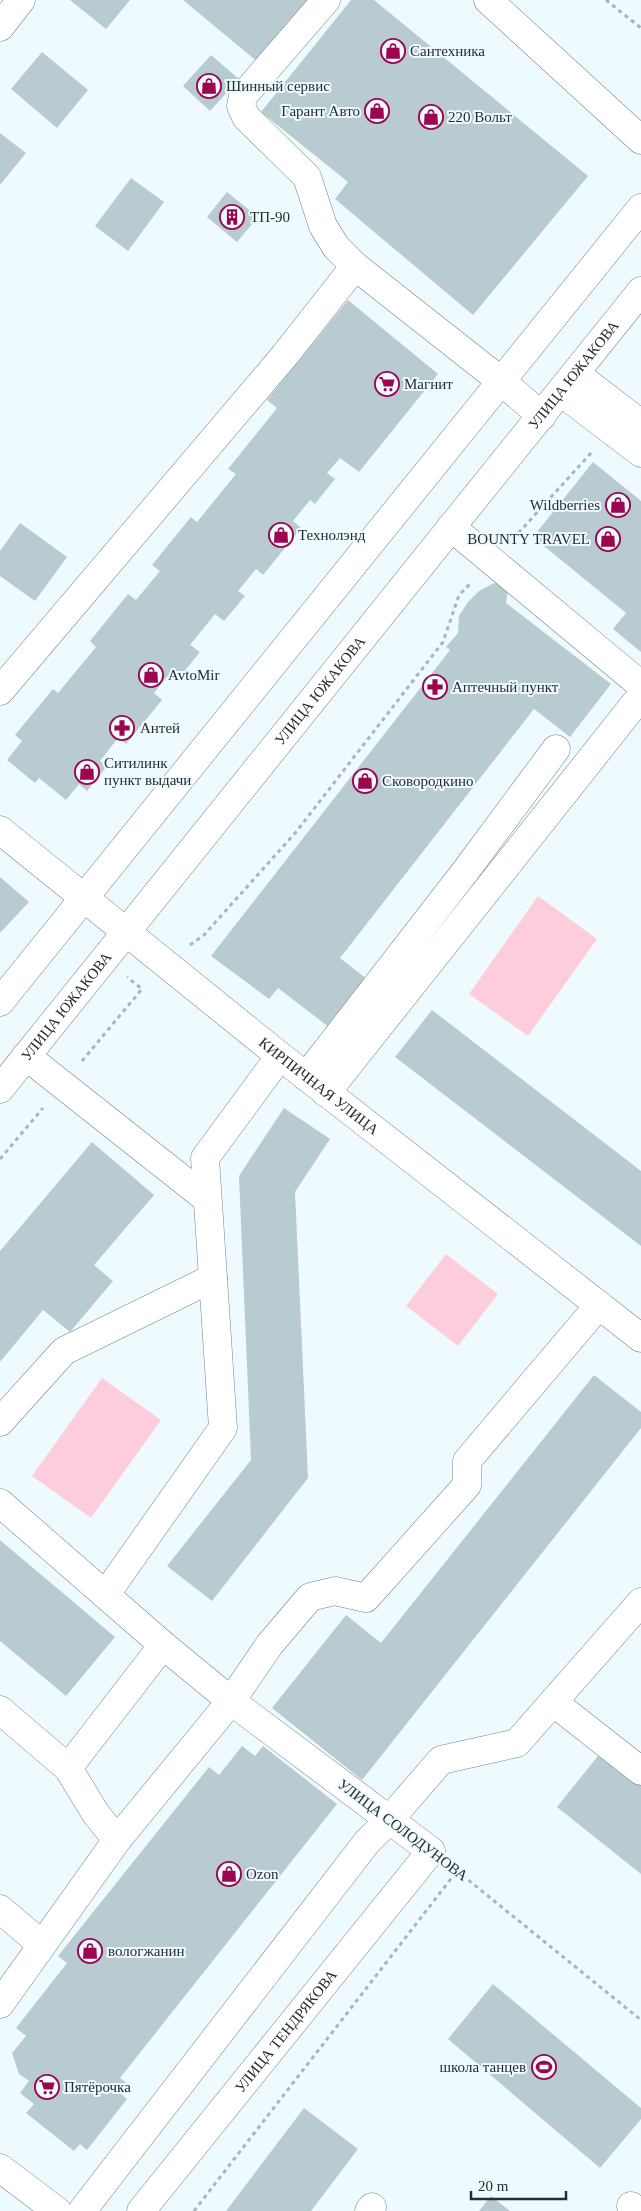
<svg xmlns="http://www.w3.org/2000/svg" width="641" height="2211" font-family="Georgia,serif">
<style>
.green{fill:#fecddb}
.building{fill:#b8cbd1}
.lines{fill:none;stroke-linecap:round;stroke-linejoin:round}
.minor-casing{stroke:#73858b;stroke-width:29}
.path{stroke:#aab5b8;stroke-width:3;stroke-dasharray:4 4;stroke-linecap:butt}
.minor{stroke:#fff;stroke-width:28}
.labels{text-anchor:middle;dominant-baseline:central;stroke-width:4;stroke-linejoin:round;paint-order:stroke}
.poi-label{font-size:15px;fill:#252d2f;stroke:#eefafe;text-anchor:start}
.street-label{font-size:15px;fill:#252d2f;stroke:#eefafe}
</style>
<rect width="100%" height="100%" fill="#eefafe"/>
<path class="green" d="M538,896L597,939L528,1036L469,994Z
M446,1254L498,1294L458,1346L406,1306Z
M102,1378L161,1420L91,1518L32,1476Z"/>
<path class="building" d="M70,0H130L106,29Z
M183,0H311L259,63Z
M351,0H374L588,176L473,315L335,199L348,182L261,112Z
M42,52L88,90L57,128L11,89Z
M211,55L239,79L210,111L183,86Z
M0,133L26,153L0,185Z
M131,178L164,202L128,251L95,226Z
M227,192L258,217L237,242L207,217Z
M348,300L438,374L359,472L340,458L327,473L335,479L315,504L310,500L293,521L301,528L263,575L256,569L238,591L245,596L224,621L215,614L190,645L200,652L178,679L170,673L154,693L162,700L126,744L118,738L100,761L107,766L87,791L79,784L66,800L39,778L35,783L7,760L22,741L15,735L53,689L58,693L96,647L90,641L128,594L136,600L160,571L152,565L191,517L197,522L236,474L228,469L277,408L267,400Z
M593,462L641,501V652L613,629L626,613L533,537Z
M20,523L67,557L35,601L0,576V551Z
M499,582L508,590L506,603L611,684L570,737L534,709L340,958L372,983L334,1031L278,988L269,999L211,956L450,650L446,647L458,633L459,616L468,602L479,591L492,584Z
M0,877L29,902L0,933Z
M432,1010L641,1171V1246L395,1057Z
M284,1108L330,1139L295,1192L308,1478L212,1601L167,1566L251,1460L239,1176Z
M92,1142L154,1195L94,1265L113,1281L70,1332L43,1310L0,1362V1251Z
M594,1375L641,1412V1428L362,1780L272,1708L346,1615L381,1643Z
M0,1540L115,1637L66,1696L0,1641Z
M242,1746L255,1756L263,1746L337,1804L120,2078L128,2084L120,2093L127,2099L87,2150L80,2144L74,2151L26,2113L34,2104L20,2093L29,2081L19,2074L12,2053L26,2036L16,2028L67,1963L58,1956L209,1767L219,1775Z
M602,1751L641,1782V1874L557,1807Z
M493,1984L641,2108V2119L600,2168L448,2039Z
M304,2108L358,2149L311,2211H226Z
M491,2196L510,2211H479Z"/>
<g class="lines">
<defs>
<g id="minor">
<path d="M326,0L243,96L241,106L246,117L307,177L323,226L336,247L355,266L501,381L542,416"/>
<path d="M488,0L641,140"/>
<path d="M0,27L21,0"/>
<path d="M576,374L641,424"/>
<path d="M561,392L641,453"/>
<path d="M451,527L641,685"/>
<path d="M0,691L285,355L355,266"/>
<path id="s1" d="M0,830L280,1056L641,1338"/>
<path d="M0,1002L641,208"/>
<path d="M26,1056L207,1199"/>
<path d="M306,1077L464,873L556,749"/>
<path id="s2" d="M0,1089L641,291"/>
<path d="M326,1093L641,696"/>
<path d="M0,1422L64,1351L213,1278"/>
<path d="M0,1503L163,1645L68,1768L96,1814L117,1840"/>
<path d="M106,1594L223,1428L205,1158L280,1056"/>
<path d="M553,1702L641,1771"/>
<path d="M0,1710L68,1768"/>
<path d="M0,1909L41,1944"/>
<path d="M0,2004L117,1840L231,1701L270,1644L310,1597L335,1591L366,1598L467,1485V1461L599,1305"/>
<path d="M0,2168L57,2211"/>
<path d="M631,2206L636,2211"/>
<path d="M82,2211L367,1842L390,1819L441,1760L517,1743L641,1602"/>
<path id="s3" d="M141,2211L431,1851L231,1701L163,1645"/>
<path d="M369,2211L372,2207"/>
</g>
</defs>
<use href="#minor" class="minor-casing"/>
<path class="path" d="M606,0L641,28
M513,539L591,453
M190,945L204,935L296,832L443,642L459,595L472,582
M82,1061L142,989L127,977
M0,1159L43,1108
M456,1870L641,2020
M194,2211L457,1871"/>
<use href="#minor" class="minor"/>
</g>
<defs>
<symbol id="shop-ring" viewBox="-11 -11 22 22"><circle r="9.5" fill="#eefafe" stroke="#9c0551" stroke-width="1.5"/><path d="M-5-2.5h2.3a2.7 3.5 0 0 1 5.4 0H5L5.5 6h-11ZM-1.5-2.5h3a1.5 2.3 0 0 0-3 0Z" fill="#9c0551"/></symbol>
<symbol id="building-ring" viewBox="-11 -11 22 22"><circle r="9.5" fill="#eefafe" stroke="#9c0551" stroke-width="1.5"/><path d="M-4-6H4V6H1V3H-1V6H-4ZM-2.5-4.3h1.7v1.8h-1.7ZM.8-4.3h1.7v1.8H.8ZM-2.5-1h1.7V.8h-1.7ZM.8-1h1.7V.8H.8Z" fill="#9c0551"/></symbol>
<symbol id="supermarket-ring" viewBox="-11 -11 22 22"><circle r="9.5" fill="#eefafe" stroke="#9c0551" stroke-width="1.5"/><path d="M-6-5.5h2.5l.6 2H6L4.5 2H-2.5L-4.4-4H-6ZM-1.5 3.2a1.3 1.3 0 1 0 .1 0ZM3 3.2a1.3 1.3 0 1 0 .1 0Z" fill="#9c0551"/></symbol>
<symbol id="pharmacy-ring" viewBox="-11 -11 22 22"><circle r="9.5" fill="#eefafe" stroke="#9c0551" stroke-width="1.5"/><path d="M-2-6h4v4h4v4h-4v4h-4v-4h-4v-4h4Z" fill="#9c0551"/></symbol>
<symbol id="stadium-ring" viewBox="-11 -11 22 22"><circle r="9.5" fill="#eefafe" stroke="#9c0551" stroke-width="1.5"/><path d="M0-5a6.5 5 0 1 0 0 10a6.5 5 0 1 0 0-10ZM-3.5-1.8h7v3.6h-7Z" fill="#9c0551"/></symbol>
</defs>
<g fill-rule="evenodd">
<use href="#shop-ring" x="379" y="37" width="28" height="28"/>
<use href="#shop-ring" x="195" y="72" width="28" height="28"/>
<use href="#shop-ring" x="363" y="97" width="28" height="28"/>
<use href="#shop-ring" x="417" y="103" width="28" height="28"/>
<use href="#building-ring" x="218" y="203" width="28" height="28"/>
<use href="#supermarket-ring" x="373" y="370" width="28" height="28"/>
<use href="#shop-ring" x="604" y="491" width="28" height="28"/>
<use href="#shop-ring" x="267" y="521" width="28" height="28"/>
<use href="#shop-ring" x="594" y="525" width="28" height="28"/>
<use href="#shop-ring" x="137" y="661" width="28" height="28"/>
<use href="#pharmacy-ring" x="421" y="673" width="28" height="28"/>
<use href="#pharmacy-ring" x="108" y="714" width="28" height="28"/>
<use href="#shop-ring" x="73" y="758" width="28" height="28"/>
<use href="#shop-ring" x="351" y="767" width="28" height="28"/>
<use href="#shop-ring" x="215" y="1860" width="28" height="28"/>
<use href="#shop-ring" x="76" y="1937" width="28" height="28"/>
<use href="#stadium-ring" x="530" y="2053" width="28" height="28"/>
<use href="#supermarket-ring" x="33" y="2073" width="28" height="28"/>
</g>
<g class="labels">
<g class="poi-label">
<text x="410" y="51">Сантехника</text>
<text x="226" y="86">Шинный сервис</text>
<text x="360" y="111" text-anchor="end">Гарант Авто</text>
<text x="448" y="117">220 Вольт</text>
<text x="250" y="217">ТП-90</text>
<text x="404" y="384">Магнит</text>
<text x="600" y="505" text-anchor="end">Wildberries</text>
<text x="298" y="535">Технолэнд</text>
<text x="590" y="539" text-anchor="end">BOUNTY TRAVEL</text>
<text x="168" y="675">AvtoMir</text>
<text x="452" y="687">Аптечный пункт</text>
<text x="140" y="728">Антей</text>
<text x="104" y="763">Ситилинк<tspan x="104" dy="17">пункт выдачи</tspan></text>
<text x="382" y="781">Сковородкино</text>
<text x="246" y="1874">Ozon</text>
<text x="108" y="1951">вологжанин</text>
<text x="526" y="2067" text-anchor="end">школа танцев</text>
<text x="64" y="2087">Пятёрочка</text>
</g>
<g class="street-label">
<text stroke="none"><textPath href="#s2" startOffset="916">УЛИЦА ЮЖАКОВА</textPath></text>
<text stroke="none"><textPath href="#s2" startOffset="511">УЛИЦА ЮЖАКОВА</textPath></text>
<text stroke="none"><textPath href="#s2" startOffset="106">УЛИЦА ЮЖАКОВА</textPath></text>
<text stroke="none"><textPath href="#s1" startOffset="409">КИРПИЧНАЯ УЛИЦА</textPath></text>
<text transform="translate(403 1830) rotate(37)">УЛИЦА СОЛОДУНОВА</text>
<text stroke="none"><textPath href="#s3" startOffset="231">УЛИЦА ТЕНДРЯКОВА</textPath></text>
</g>
</g>
<path d="M471 2191v8h95v-8" fill="none" stroke="#252d2f" stroke-width="2.5"/>
<text x="478" y="2191" font-size="15" fill="#252d2f" stroke="#eefafe" stroke-width="4" paint-order="stroke">20 m</text>
</svg>
